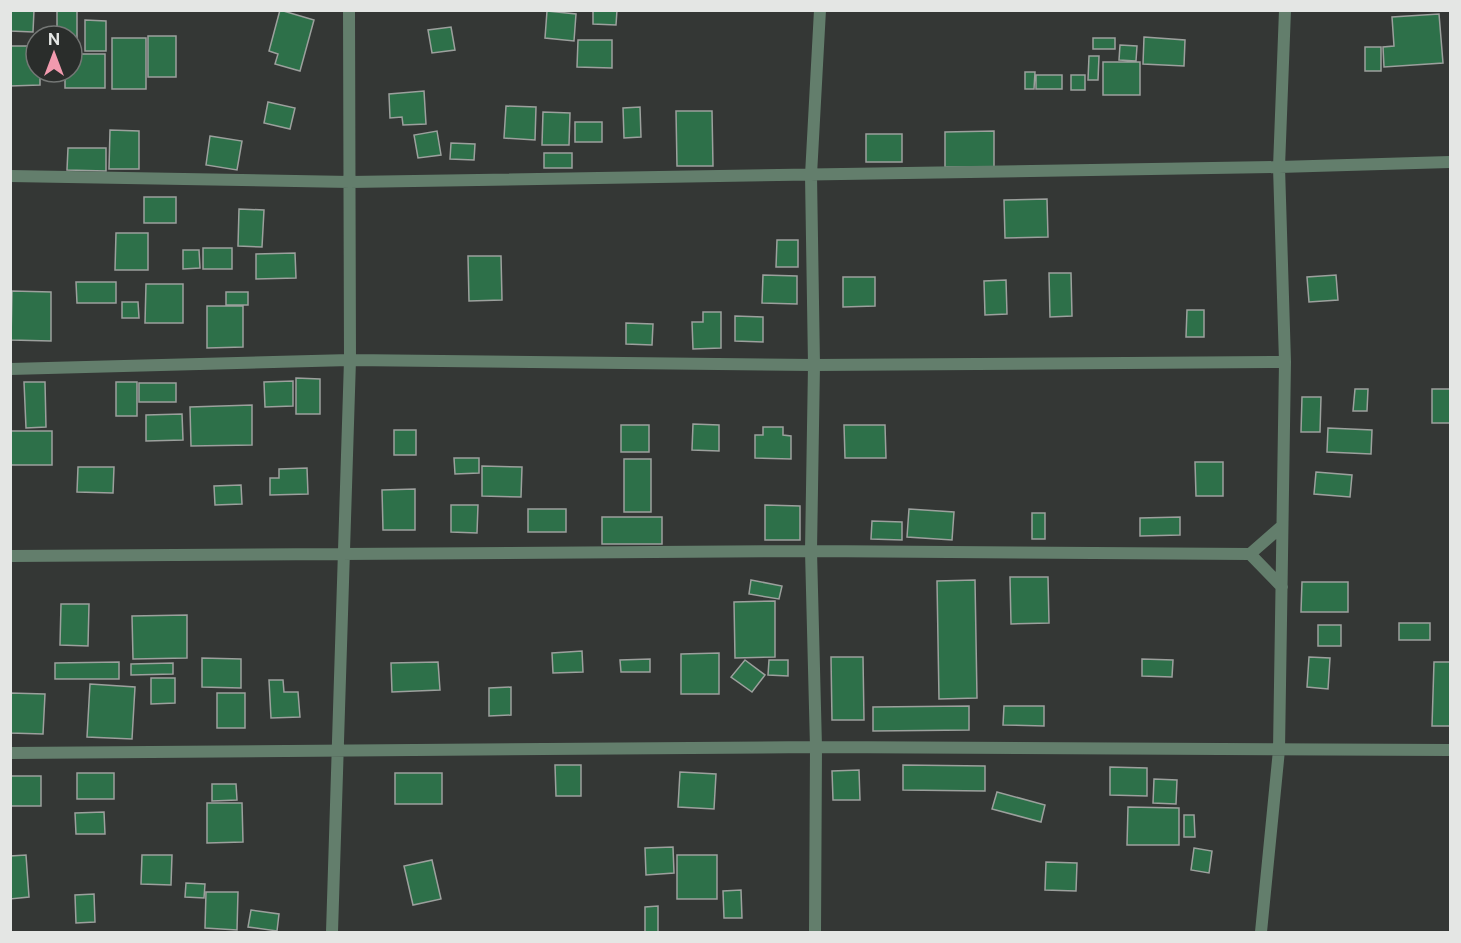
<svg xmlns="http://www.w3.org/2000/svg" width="1461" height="943" font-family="'Public Sans',sans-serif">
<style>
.building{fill:#2d7049;stroke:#9ca09d;stroke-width:1.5}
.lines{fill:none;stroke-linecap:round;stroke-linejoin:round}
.minor{stroke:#637e6c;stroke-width:12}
</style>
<rect width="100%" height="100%" fill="#343735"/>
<path class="building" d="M10,10H34L33,32L10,31Z
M280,10L314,20L300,71L275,64L278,54L269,51Z
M593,10H617L616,25L593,24Z
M57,11H77V41H72V36H57Z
M547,11L576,14L574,41L545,38Z
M1439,14L1443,63L1384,67L1383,47L1394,46L1392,17Z
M85,20L106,21V51H85Z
M451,27L455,50L432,53L428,30Z
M148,36H176V77H148Z
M1144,37L1185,40L1184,66L1143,64Z
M112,38H146V89H112Z
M1093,38H1115V49H1093Z
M578,40H612V68L577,67Z
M1120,45L1137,46L1136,61L1119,60Z
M10,46H36V72H40V85L10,86Z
M1365,47H1381V71H1365Z
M72,54H105V88H65V72H72Z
M1089,56H1099L1098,80H1088Z
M1103,62H1140V95H1103Z
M1025,72H1035L1034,89H1025Z
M1036,75H1062V89H1036Z
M1071,75H1085V90H1071Z
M424,91L426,124L403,125L402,117L390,118L389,94Z
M268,102L295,108L290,129L264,123Z
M506,106L536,107L535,140L504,138Z
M640,107L641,137L624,138L623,108Z
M676,111H712L713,166H677Z
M543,112L570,113L569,145H542Z
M575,122H602V142H575Z
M110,130L139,131V169H109Z
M437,131L441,155L418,158L414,135Z
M994,131V167H945V132Z
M866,134H902V162H866Z
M210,136L242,141L237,170L206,165Z
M451,143L475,144L474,160L450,159Z
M68,148H106V171L67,170Z
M544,153H572V168H544Z
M144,197H176V223H144Z
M1047,199L1048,237L1005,238L1004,200Z
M239,209L264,210L262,247L238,246Z
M116,233H148V270H115Z
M777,240H798V267H776Z
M203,248H232V269H203Z
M183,250H199L200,268L183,269Z
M295,253L296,278L256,279V254Z
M468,256H501L502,300L469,301Z
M1049,273H1071L1072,316L1050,317Z
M763,275L797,276V304L762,303Z
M1336,275L1338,300L1309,302L1307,277Z
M843,277H875V306L843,307Z
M1006,280L1007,314L985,315L984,281Z
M76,282H116V303H77Z
M146,284H183V323H145Z
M12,291L51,292V341L11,340Z
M226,292H248V305H226Z
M122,302H138L139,318H122Z
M207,306H243V347L207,348Z
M1187,310H1204V337H1186Z
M703,312H721V348L693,349L692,322H703Z
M735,316L763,317V342L735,341Z
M626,323L653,324L652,345L626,344Z
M296,378L320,379V414H296Z
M293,381V406L265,407L264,382Z
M24,382H45L46,427L26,428Z
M116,382H137V416H116Z
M139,383H176V402H139Z
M1355,389H1368L1367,411H1353Z
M1432,389H1450V423H1432Z
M1302,397H1321L1320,432H1301Z
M252,405V445L191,446L190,407Z
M182,414L183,440L146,441V415Z
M693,424L719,425V451L692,450Z
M621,425H649V452H621Z
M844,425H885L886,458H845Z
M763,427H783V435L791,436V459L755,458V435H763Z
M1328,428L1372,430L1371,454L1327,452Z
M394,430H416V455H394Z
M10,431H52V465H10Z
M454,458H479V473L455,474Z
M624,459H651V512H624Z
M1195,462H1223V496H1196Z
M482,466L522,467L521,497L482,496Z
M78,467H114L113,493L77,492Z
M307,468L308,494L270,495V478H279V469Z
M1316,472L1352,475L1350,497L1314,494Z
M241,485L242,504L215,505L214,486Z
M415,489V530H383L382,490Z
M451,505H478L477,533L451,532Z
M765,505L800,506V540H765Z
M528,509H566V532H528Z
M909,509L954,512L952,540L907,537Z
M1032,513H1045V539H1032Z
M602,517H662V544H602Z
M1180,517V535L1140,536V518Z
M872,521L902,522V540L871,539Z
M1010,577H1048L1049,623L1011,624Z
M751,580L782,586L779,599L749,594Z
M975,580L977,698L939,699L937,581Z
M1302,582H1348V612H1301Z
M775,601V657L735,658L734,602Z
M61,604H89L88,646L60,645Z
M187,615V658L133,659L132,616Z
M1399,623H1430V640H1399Z
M1318,625H1341V646H1318Z
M582,651L583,672L553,673L552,653Z
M719,653V694H681V654Z
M831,657H863L864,720H832Z
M1309,657L1330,658L1328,689L1307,687Z
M202,658L241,659V688L202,687Z
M650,659V672H621L620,660Z
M1142,659L1173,660L1172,677L1142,676Z
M745,660L765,675L752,692L731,677Z
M769,660H788V676L768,675Z
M119,662V679H55V663Z
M438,662L440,690L392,692L391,663Z
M1434,662H1450V726H1432Z
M173,663V674L131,675V664Z
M151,678H175V703L151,704Z
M269,680H283L284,692H298L300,717L271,718Z
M90,684L135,687L132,739L87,737Z
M511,687V715L489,716V688Z
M10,693L45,694L43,734L10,733Z
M217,693H245V728H217Z
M969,706V730L873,731V707Z
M1004,706H1044V726L1003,725Z
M555,765H581V796H556Z
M903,765L985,766V791L903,790Z
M1110,767L1147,768V796L1110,795Z
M859,770L860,800H833L832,771Z
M680,772L716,774L714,809L678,807Z
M77,773H114V799H77Z
M395,773H442V804H395Z
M11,776H41V806H11Z
M1154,779L1177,780L1176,804L1153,803Z
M212,784H236L237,800L212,801Z
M997,792L1045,805L1041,822L992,809Z
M207,803H242L243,842L207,843Z
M1128,807L1179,808V845H1127Z
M104,812L105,834H76L75,813Z
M1184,815H1194L1195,837H1184Z
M673,847L674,873L646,875L645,848Z
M1194,848L1212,851L1209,873L1191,870Z
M26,855L29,897L10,899V856Z
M142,855H172L171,885L141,884Z
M677,855H717V899H677Z
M432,860L441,899L413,905L404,866Z
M1046,862L1077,863L1076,891L1045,890Z
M186,883L205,884L204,898L185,897Z
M741,890L742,918H724L723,891Z
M206,892H238L237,930L205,928Z
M94,894L95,922L76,923L75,895Z
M658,906V932H645V907Z
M251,910L279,914L277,931L248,927Z"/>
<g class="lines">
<path class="minor" d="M10,176L350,182L1279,167L1450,162
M10,369L350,360L814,365L1285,362
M1250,554L1282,587
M10,556L811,551L1250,554L1282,526
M10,753L816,747L1450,750
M332,932L350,360L349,10
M815,932L816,747L811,551L814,365L811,175L820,10
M1261,932L1279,750L1285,362L1279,167L1285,10"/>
</g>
<rect width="1461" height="943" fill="none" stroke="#e4e6e4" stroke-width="24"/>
<g transform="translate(54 54)"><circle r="28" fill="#2a2d2b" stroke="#747775" stroke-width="1.5"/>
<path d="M0-4.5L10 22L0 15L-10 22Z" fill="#f29aae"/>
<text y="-9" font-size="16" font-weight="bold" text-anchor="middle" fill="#e4e6e4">N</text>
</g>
</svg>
